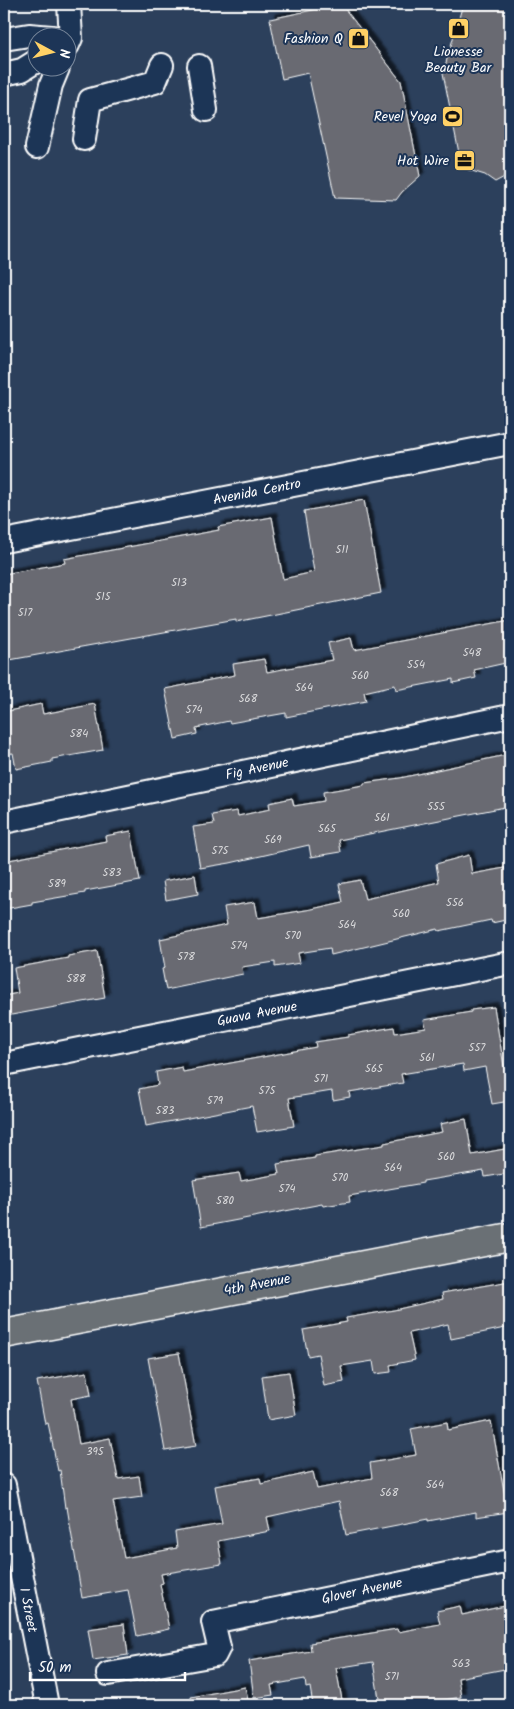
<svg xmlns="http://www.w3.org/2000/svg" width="514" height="1709" font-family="Kalam,sans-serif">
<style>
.building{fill:#696b72;stroke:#fff;filter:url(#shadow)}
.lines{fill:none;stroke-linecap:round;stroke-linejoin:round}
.minor-casing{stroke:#fff;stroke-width:26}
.major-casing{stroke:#fff;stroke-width:31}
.minor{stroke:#1d3557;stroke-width:22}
.major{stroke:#6a7074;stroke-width:28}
.labels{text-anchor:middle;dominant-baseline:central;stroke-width:4;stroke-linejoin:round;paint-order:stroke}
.number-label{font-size:11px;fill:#dadadc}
.poi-label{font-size:14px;fill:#fff;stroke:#1d3557;text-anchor:end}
.street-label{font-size:14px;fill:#fff;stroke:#1d3557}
</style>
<defs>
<filter id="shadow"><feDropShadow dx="4.5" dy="-4.5" stdDeviation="1" flood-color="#0009"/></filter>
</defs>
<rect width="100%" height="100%" fill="#2c405c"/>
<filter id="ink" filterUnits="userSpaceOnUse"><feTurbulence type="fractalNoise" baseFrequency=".02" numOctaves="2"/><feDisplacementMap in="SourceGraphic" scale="10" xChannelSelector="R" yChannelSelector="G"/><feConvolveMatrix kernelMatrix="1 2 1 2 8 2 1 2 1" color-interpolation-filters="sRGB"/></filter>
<g filter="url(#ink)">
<path class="building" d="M341,4L401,81L420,176L402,192L396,200L335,198L308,73L282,79L270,19Z
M463,4H510V174L495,182L485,175L462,168L443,73Z
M364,500L381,593L236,622V619L4,661V574L65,563L64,559L219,530L218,527L272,517L283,579L314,572L304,511Z
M510,620V662L474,670L476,678L453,683V679L396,690L395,685L364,692L366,701L286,717V713L230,723L229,721L196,728L197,734L175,739L165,689L235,675L233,664L264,659L267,672L332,660L328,643L351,638L354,650Z
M41,704L43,714L95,704L103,750L52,759V762L16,769L13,753L4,754V712Z
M506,755L510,778V806L339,840L341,852L311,857L309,845L230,863L200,868L193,827L214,824L212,815L237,811L238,816L270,809L269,803L292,798L294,806L324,801L323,792L364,785V783L400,778Z
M131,831L140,881L85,891V893L32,902V904L4,909V861L106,841L105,836Z
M469,855L472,874L510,867V919L492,923L491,920L439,931L438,929L331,955L330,948L298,953L300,963L275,967V962L242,967L243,974L166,990L162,969L165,968L160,939L227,925L224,907L255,902L258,918L312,909L343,902L339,884L360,880L365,899L439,882L436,864Z
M195,875L198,894L166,900L163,881Z
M97,951L105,998L6,1016L4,996L18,993L14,968L68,958V956Z
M494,1007L506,1078L508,1077L510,1091V1101L492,1104L485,1067L464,1071L463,1064L401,1074L403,1083L349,1092L350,1097L333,1100L332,1091L289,1098L294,1126L257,1132L252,1106L146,1126L139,1089L158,1085L156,1072L182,1067L183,1072L316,1047L315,1042L348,1037V1035L394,1027L395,1033L426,1028L424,1020L471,1012V1010Z
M466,1119L472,1155L510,1148V1173L485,1177L484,1171L423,1181V1183L349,1196L350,1202L323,1206L322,1204L201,1227L193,1180L239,1173L241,1181L279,1174L277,1164L315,1158V1156L384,1145V1143L442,1132L440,1124Z
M510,1281V1327L451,1339L448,1324L409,1333L415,1360L390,1365L391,1372L375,1374L373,1361L341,1366L344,1382L324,1386L318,1354L308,1356L303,1330L347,1322L346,1318L394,1310L443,1299L442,1293Z
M179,1353L196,1446L165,1451L148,1358Z
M87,1372L91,1395L71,1399L79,1444L110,1438L118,1479L139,1476L142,1497L113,1501L124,1558L177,1548L175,1532L222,1524L215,1486L260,1478L261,1484L313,1472L317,1489L372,1478L370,1463L416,1455L411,1429L447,1422L448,1430L491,1421L508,1512L476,1517V1512L428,1521V1519L346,1535L339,1501L267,1517L270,1531L218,1541L222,1564L161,1574L163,1583L160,1584L169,1629L137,1636L128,1590L82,1598L67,1507L65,1508L60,1470L58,1471L48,1423L45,1424L37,1381Z
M289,1372L296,1415L268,1420L262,1376Z
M510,1605V1668L458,1678L461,1697L417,1705H380L373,1662L336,1668L343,1705H313L310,1687L306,1688L305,1679L271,1685L273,1695L254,1698L249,1661L311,1651L310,1643L397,1629L398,1632L440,1624L437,1611L460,1606L462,1615Z
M124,1624L128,1655L93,1660L88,1629Z
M245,1687L249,1705H192L191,1697Z"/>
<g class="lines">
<defs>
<path id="minor" d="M4,39L29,35L63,38
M68,45L71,38L69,4
M199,66L206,110
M4,74L22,70L38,60
M84,139L90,100L155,82L162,65
M37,147L51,85L58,68
M4,541L510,443
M4,822L510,716
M4,1064L510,963
M4,1485L47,1705
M108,1674L215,1655L219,1647L213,1622L510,1561"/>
<path id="major" d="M4,1334L510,1237"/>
</defs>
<use href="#minor" class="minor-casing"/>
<use href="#major" class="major-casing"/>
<use href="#minor" class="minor"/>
<use href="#major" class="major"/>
</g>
</g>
<defs>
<symbol id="shop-square" viewBox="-11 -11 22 22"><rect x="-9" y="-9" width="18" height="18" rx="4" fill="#ffd166" stroke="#1d3557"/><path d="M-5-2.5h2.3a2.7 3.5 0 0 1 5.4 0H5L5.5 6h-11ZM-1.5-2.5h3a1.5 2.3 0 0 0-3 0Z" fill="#111"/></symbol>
<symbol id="stadium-square" viewBox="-11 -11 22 22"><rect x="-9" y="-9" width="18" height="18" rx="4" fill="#ffd166" stroke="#1d3557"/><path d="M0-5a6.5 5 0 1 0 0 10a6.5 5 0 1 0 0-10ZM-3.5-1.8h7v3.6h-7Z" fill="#111"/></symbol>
<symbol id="office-square" viewBox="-11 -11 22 22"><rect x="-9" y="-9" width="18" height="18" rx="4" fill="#ffd166" stroke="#1d3557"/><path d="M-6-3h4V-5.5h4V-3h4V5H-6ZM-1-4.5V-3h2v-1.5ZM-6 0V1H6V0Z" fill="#111"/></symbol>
</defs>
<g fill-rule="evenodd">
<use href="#shop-square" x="446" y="16" width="25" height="25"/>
<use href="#shop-square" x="346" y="26" width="25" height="25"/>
<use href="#stadium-square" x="440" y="104" width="25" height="25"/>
<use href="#office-square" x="452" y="148" width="25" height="25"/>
</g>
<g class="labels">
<g class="number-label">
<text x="342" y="550">511</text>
<text x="179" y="583">513</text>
<text x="103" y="597">515</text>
<text x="25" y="613">517</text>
<text x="472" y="653">548</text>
<text x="416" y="665">554</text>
<text x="360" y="676">560</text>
<text x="304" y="688">564</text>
<text x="248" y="699">568</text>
<text x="194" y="710">574</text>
<text x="79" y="734">584</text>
<text x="436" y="807">555</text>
<text x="382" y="818">561</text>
<text x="327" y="829">565</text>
<text x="273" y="840">569</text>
<text x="220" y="851">575</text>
<text x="112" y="873">583</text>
<text x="57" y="884">589</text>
<text x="455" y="903">556</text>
<text x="401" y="914">560</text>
<text x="347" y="925">564</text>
<text x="293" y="936">570</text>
<text x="239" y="946">574</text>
<text x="186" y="957">578</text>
<text x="76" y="979">588</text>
<text x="477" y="1048">557</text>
<text x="427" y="1058">561</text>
<text x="374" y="1069">565</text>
<text x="321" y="1079">571</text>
<text x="267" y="1091">575</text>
<text x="215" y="1101">579</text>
<text x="165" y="1111">583</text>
<text x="446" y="1157">560</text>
<text x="393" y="1168">564</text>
<text x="340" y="1178">570</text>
<text x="287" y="1189">574</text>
<text x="225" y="1201">580</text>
<text x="95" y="1452">395</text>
<text x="435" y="1485">564</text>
<text x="389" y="1493">568</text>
<text x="461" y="1664">563</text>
<text x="392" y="1677">571</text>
</g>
<g class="poi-label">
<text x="343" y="39">Fashion Q</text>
<text x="458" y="52" text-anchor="middle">Lionesse<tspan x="458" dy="16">Beauty Bar</tspan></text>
<text x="437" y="117">Revel Yoga</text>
<text x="449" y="161">Hot Wire</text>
</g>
<g class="street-label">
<text transform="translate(257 492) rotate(-11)">Avenida Centro</text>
<text transform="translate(257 769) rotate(-12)">Fig Avenue</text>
<text transform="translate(257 1014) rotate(-11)">Guava Avenue</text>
<text transform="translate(257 1285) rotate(-11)">4th Avenue</text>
<text transform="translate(362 1591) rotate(-12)">Glover Avenue</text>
<text transform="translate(28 1610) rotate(79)">I Street</text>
</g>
</g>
<rect width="514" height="1709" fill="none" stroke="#1d3557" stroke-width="20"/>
<rect x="10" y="10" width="494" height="1689" fill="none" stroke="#fff" stroke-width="2" filter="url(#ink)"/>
<g transform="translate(52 52) rotate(97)"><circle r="24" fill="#1d3557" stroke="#77869a"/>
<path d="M0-4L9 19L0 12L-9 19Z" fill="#ffd166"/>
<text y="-8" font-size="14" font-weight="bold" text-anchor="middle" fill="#ffffff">N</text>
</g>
<path d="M30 1672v8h155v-8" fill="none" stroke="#ffffff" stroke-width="2.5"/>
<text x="38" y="1672" font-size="15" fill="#ffffff" stroke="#1d3557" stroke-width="4" paint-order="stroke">50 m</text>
</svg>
